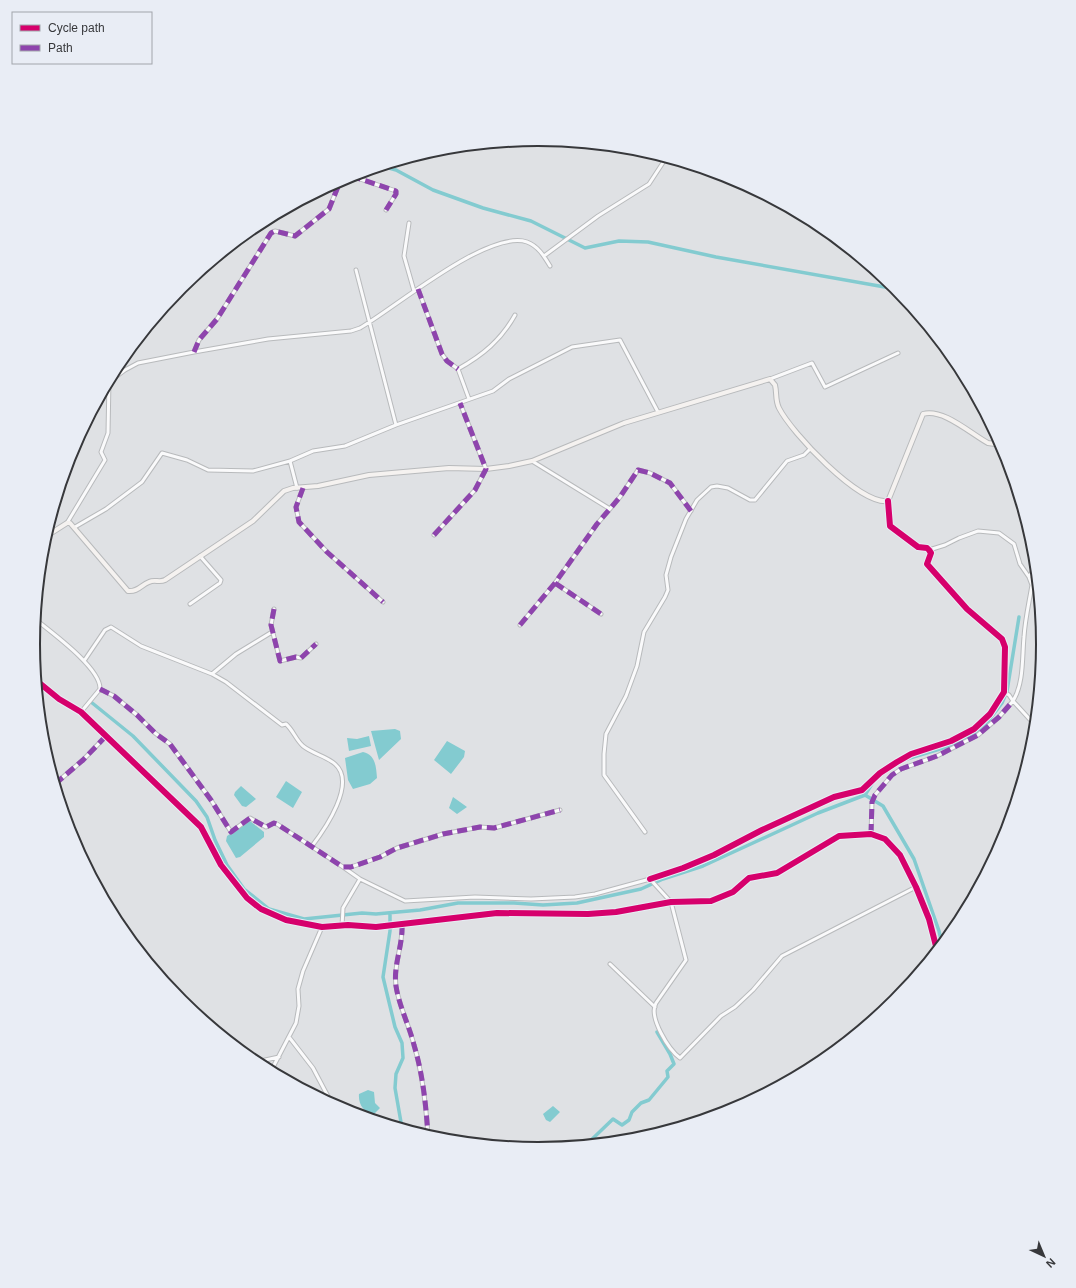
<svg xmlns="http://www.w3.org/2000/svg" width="1076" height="1288" font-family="Arial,sans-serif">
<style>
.water{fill:#83cbd0}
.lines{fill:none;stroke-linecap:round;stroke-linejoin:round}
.canal{stroke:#83cbd0;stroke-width:3.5}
.street-casing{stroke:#b8babc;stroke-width:5}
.secondary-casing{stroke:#b8babc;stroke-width:6}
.street{stroke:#fafafb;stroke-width:3}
.secondary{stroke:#f5f2f0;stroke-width:4}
.quiet{stroke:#8e44ad;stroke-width:5;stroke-dasharray:10 5;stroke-linecap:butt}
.cycleway-casing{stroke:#e9edf5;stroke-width:8}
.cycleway{stroke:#d6006c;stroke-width:6}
.rim{fill:none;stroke:#37383b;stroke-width:2}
</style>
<rect width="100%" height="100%" fill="#dfe1e4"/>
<path class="water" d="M395,729L400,731L401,739L379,760L371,731Z
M369,736L371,746L349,751L347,738L357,739Z
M447,741L465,751L464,757L451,774L434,760Z
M363,752C376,755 376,767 377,778L370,784L353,789L348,780L345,758Z
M286,781L302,792L293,808L276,797Z
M241,786L256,799L246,807L242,806L234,795L235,792Z
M453,797L467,807L457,814L449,808Z
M250,821L264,832V837L240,857L236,858L226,841L227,836Z
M368,1090L374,1092L375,1103L380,1108L374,1114C364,1113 358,1104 359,1094Z
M553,1106L560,1112L550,1122L546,1120L543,1114Z"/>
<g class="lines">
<path class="canal" d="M382,166L396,170L433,190L483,208L531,221L585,248L619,241L648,242L716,257L896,289
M91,702L133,736L196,801L207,817L215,840L227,865L244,889L269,909L304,919L362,913L376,914L420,910L458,903H514L543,905L577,903L641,889L663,879L703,866L818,813L865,795L875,779L900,761L963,742L986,724L1002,703L1007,691L1019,617
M865,795L883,806L914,859L939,931L942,944
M390,913V931L383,977L395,1027L402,1043L403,1058L396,1074L395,1088L402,1128
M587,1144L613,1119L622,1125L629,1120L632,1112L641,1103L649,1100L668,1077L667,1071L674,1064L670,1054L657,1032"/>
<defs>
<path id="street" d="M351,176L396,191V194L386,210
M409,223L404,256L414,291
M544,256L598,216L649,184L666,158
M356,270L396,425
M418,289L442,354L447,361L458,369
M194,352L199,340L217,319L271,233L275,231L295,236L329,209L341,179
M770,379L812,363L825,387L898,353
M110,381L125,370L138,363L194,352L268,339L351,331L360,328C395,308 488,229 527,242C538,246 544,256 550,266
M469,399L458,369C483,355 501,340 515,315
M532,461L610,509
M297,488L290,461L313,451L345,446L396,425L493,391L509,379L572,347L620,340L658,412
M303,488L296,507L299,522L327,552L383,602
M67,523L105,460L101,452L108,433L109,380
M75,527L106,509L142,482L162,453L187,460L208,470L253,471L290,461
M434,535L475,490L486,469L460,403
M929,550L945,545L959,538L978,531L999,533L1014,544L1020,564L1029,577
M555,583L601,614
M190,604L220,583L221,580L200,556
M274,609L271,625L280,661L296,657L301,658L316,644
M35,619C51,632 101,668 100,689L81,712
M520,625L555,583L597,524L620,497L638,470L650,473L670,483L691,511
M84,661L105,630L111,627L141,646L212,674L226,682L282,725L286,724C293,730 296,740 303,746C313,754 326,756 335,764C357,783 325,829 312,846
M212,674L236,654L272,632
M100,689L114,696L137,715L155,733L170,744L211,800L231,832L250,818L266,827L274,823L277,824L343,867H351L380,857L397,848L443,834L480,827L494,828L560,810
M1035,725L1013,701C1024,683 1022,658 1024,637C1025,620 1029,603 1032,585L1029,577L1035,567
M55,784L83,760L106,736
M645,832L604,775V754L606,734L626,696L637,666L644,632L665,597L668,590L666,575L671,557L686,519L697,500L711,487L717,486L728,488L750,500H755L787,461L804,455L810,449
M871,834L872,802L875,795L892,775L901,769L937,756L978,735L999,717L1013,701L1009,695L1004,692
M343,867L360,879L405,901L475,897L531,899L575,897L595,894L650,879L671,902L686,960L656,1003C648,1017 669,1050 680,1058L721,1016L735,1007L753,990L782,956L916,887
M650,879L683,868L714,855L762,830L834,797L862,790L880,773L897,762L911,754L951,741L974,729L990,714L1004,692L1005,647L1002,639L967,609L927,564L931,553L929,550L927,548L918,547L890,526L888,501
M402,925C403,946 393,965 396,986C399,1006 409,1025 414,1045C423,1075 426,1105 428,1136
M342,926L343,908L360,879
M610,964L655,1007
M289,1037L313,1068L332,1104
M256,1062L279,1057
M271,1071L296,1023L299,1006L298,989L303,971L322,927"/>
<path id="secondary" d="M45,537L67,523H70L128,591C138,592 141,585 149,582C155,579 159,583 165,580L253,521L284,491L293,488L318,486L369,475L449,468L486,469L509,466L532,461L624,423L770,379L775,385C777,393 775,400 779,408C791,432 859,505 888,501L923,414C943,408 971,434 988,443L995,444L1000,441
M37,681L59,699L81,712L201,827L221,865L247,898L261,909L286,920L322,927L348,925L376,927L497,913L588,914L616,912L671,902L711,901L733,892L749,878L777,873L839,836L871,834L885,839L900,855L916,887L929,919L937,950"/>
</defs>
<use href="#street" class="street-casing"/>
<use href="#secondary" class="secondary-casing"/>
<use href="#street" class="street"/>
<use href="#secondary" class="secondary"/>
<path class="quiet" d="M351,176L396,191V194L386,210
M418,289L442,354L447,361L458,369
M194,352L199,340L217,319L271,233L275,231L295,236L329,209L341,179
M107,384H110
M303,488L296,507L299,522L327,552L383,602
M434,535L475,490L486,469L460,403
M555,583L601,614
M274,609L271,625L280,661L296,657L301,658L316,644
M520,625L555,583L597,524L620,497L638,470L650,473L670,483L691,511
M100,689L114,696L137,715L155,733L170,744L211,800L231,832L250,818L266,827L274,823L277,824L343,867H351L380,857L397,848L443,834L480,827L494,828L560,810
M55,784L83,760L106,736
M871,834L872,802L875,795L892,775L901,769L937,756L978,735L999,717L1013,701
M402,925C403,946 393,965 396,986C399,1006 409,1025 414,1045C423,1075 426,1105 428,1136"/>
<defs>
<path id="cycleway" d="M37,681L59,699L81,712L201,827L221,865L247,898L261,909L286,920L322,927L348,925L376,927L497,913L588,914L616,912L671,902L711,901L733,892L749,878L777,873L839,836L871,834L885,839L900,855L916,887L929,919L937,950
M650,879L683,868L714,855L762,830L834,797L862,790L880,773L897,762L911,754L951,741L974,729L990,714L1004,692L1005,647L1002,639L967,609L927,564L931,553L929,550L927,548L918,547L890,526L888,501"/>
</defs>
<use href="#cycleway" class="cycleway-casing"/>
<use href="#cycleway" class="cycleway"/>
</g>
<path d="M0 0H1076V1288H0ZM40 644a498 498 0 1 1 996 0a498 498 0 1 1-996 0Z" fill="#e9edf5" fill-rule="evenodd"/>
<path class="rim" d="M40 644a498 498 0 1 1 996 0a498 498 0 1 1-996 0Z"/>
<rect x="12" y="12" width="140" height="52" fill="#e9edf5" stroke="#a2a5ab"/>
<rect x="20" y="25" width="20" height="6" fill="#d6006c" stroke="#a2a5ab"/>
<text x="48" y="32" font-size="12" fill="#37383b">Cycle path</text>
<rect x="20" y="45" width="20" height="6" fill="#8e44ad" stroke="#a2a5ab"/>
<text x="48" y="52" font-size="12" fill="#37383b">Path</text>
<g transform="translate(1044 1256) rotate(136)" stroke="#e9edf5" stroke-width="3" paint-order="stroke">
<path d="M0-3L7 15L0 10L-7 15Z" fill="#37383b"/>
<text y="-6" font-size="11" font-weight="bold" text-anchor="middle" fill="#37383b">N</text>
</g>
</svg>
